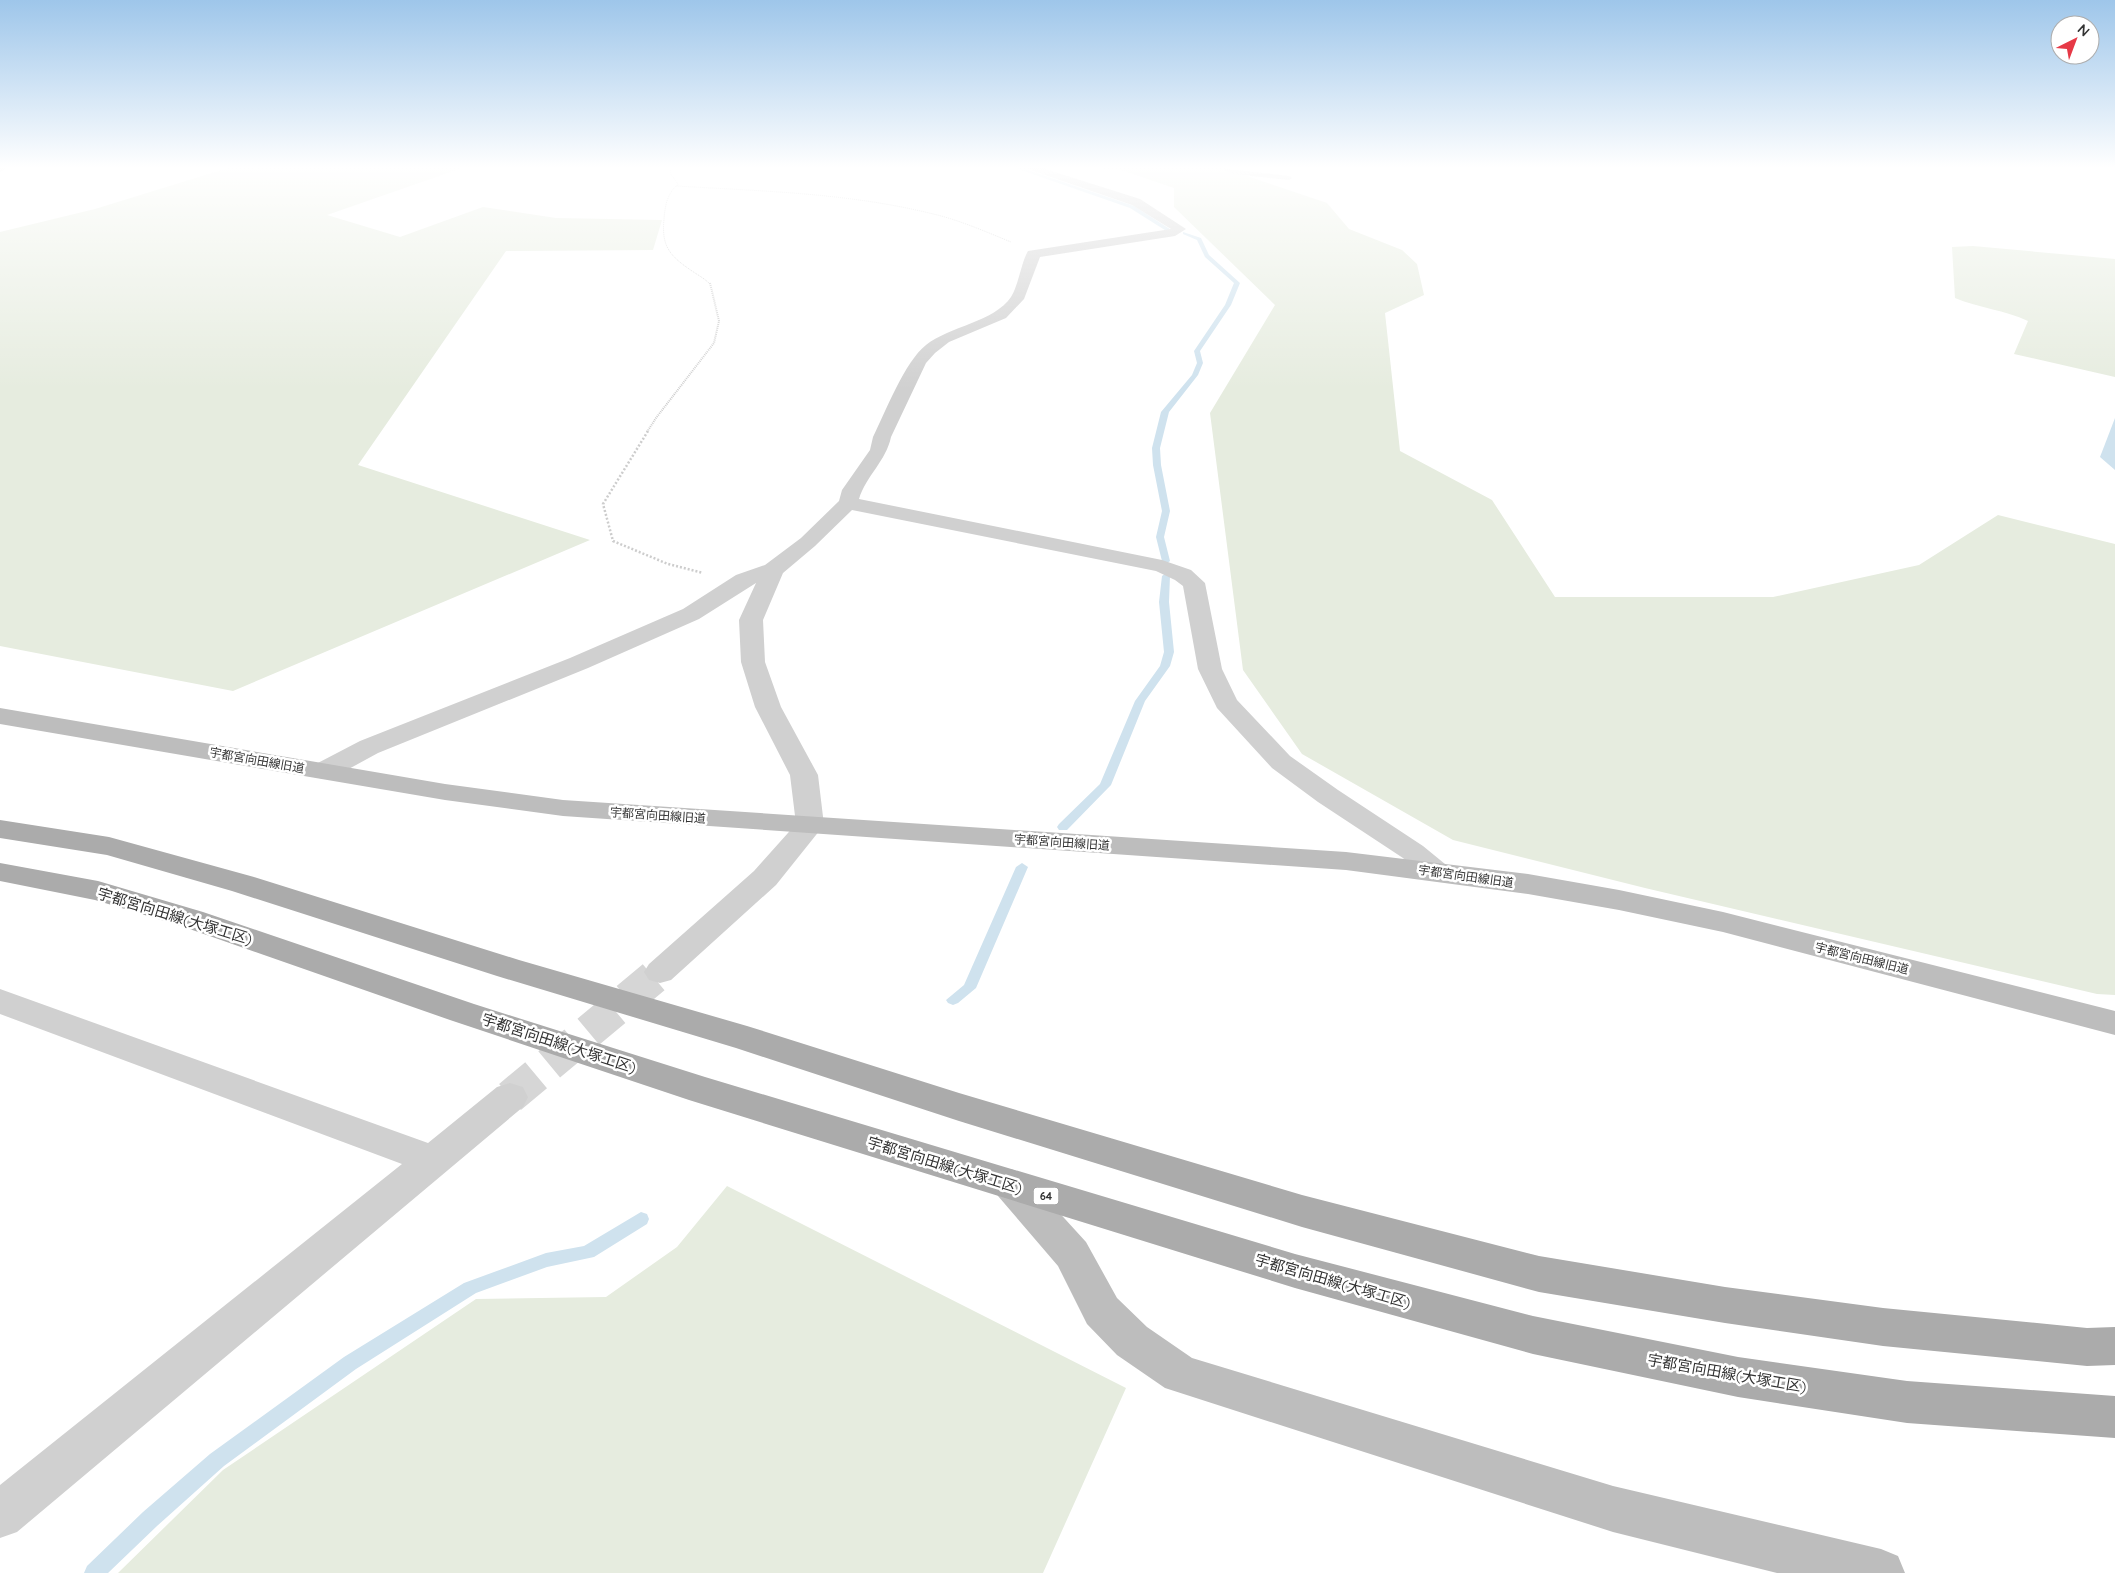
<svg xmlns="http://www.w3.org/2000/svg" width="2115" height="1573" font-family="Quicksand,'Noto Sans JP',sans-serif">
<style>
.green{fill:#e6ecdf}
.water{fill:#cfe2ee}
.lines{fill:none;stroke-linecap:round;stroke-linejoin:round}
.stream{fill:#cfe2ee;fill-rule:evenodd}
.street-tunnel{stroke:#d6d6d6;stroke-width:34;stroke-dasharray:34 17;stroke-linecap:butt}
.path-far2{stroke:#cdcdcd;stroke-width:1;stroke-dasharray:1 1;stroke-linecap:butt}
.path-far1{stroke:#cdcdcd;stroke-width:2;stroke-dasharray:1 1;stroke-linecap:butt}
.path{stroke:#cdcdcd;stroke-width:2.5;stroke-dasharray:2 2;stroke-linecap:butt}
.lane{fill:#d0d0d0;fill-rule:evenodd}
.street{fill:#d0d0d0;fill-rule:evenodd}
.secondary{fill:#bdbdbd;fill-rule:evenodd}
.primary{fill:#ababab;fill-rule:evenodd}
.labels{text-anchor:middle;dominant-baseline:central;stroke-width:5;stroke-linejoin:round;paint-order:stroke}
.shield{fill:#fff;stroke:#707070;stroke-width:1}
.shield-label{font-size:11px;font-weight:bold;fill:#333}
.street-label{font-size:12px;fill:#333;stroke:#fff}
.near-street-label{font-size:15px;fill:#333;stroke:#fff}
</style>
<rect width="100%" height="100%" fill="#fff"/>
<path class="green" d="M228,168H462L327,215L400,237L483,207L556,218L662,220L653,250L506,251L358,465L590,540L233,691L0,646V232L95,209Z
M1101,168H1227L1226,169L1327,203L1349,229L1402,250L1417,264L1424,295L1385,313L1400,451L1492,500L1555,597H1773L1919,565L1998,515L2115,544V995L2097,994L1645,888L1453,840L1302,754L1243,670L1210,413L1275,305L1174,207V188L1121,170Z
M1973,246L2115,259V377L2014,354L2028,321C2005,310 1979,308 1955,298L1952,247Z
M727,1186L1126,1388L1043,1573H118L223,1470L476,1299L606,1297L677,1247Z"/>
<path class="water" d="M2115,418V470L2100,457Z"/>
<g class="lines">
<path class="stream" d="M1015,168H1022L1134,206L1173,231L1168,232L1130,208Z
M1183,232L1201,238L1209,255L1240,283L1231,305L1200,351L1203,363L1198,375L1169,412L1160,448L1161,465L1170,511L1164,537L1170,561L1166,564L1162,561L1156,537L1162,511L1153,465L1152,448L1161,412L1192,375L1197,363L1194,351L1225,305L1234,283L1205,257L1197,240L1183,234Z
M1166,573L1170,576L1169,602L1174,652L1170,666L1145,701L1111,785L1067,830H1059L1057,827L1059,824L1100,784L1135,701L1160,666L1164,652L1159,602L1162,576Z
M1022,863L1028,867L976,988L958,1003L953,1005L948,1003L946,1000L964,985L1016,867Z
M641,1212L647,1214L649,1219L647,1224L594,1257L547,1267L476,1293L356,1369L224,1466L157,1526L108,1573H84L87,1566L143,1512L210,1454L344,1357L464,1283L546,1253L584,1246Z"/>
<path class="street-tunnel" d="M510,1097L660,972"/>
<path class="path-far2" d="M671,168L670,173L678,184L677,186
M710,284C706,280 700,276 695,273C671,257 661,248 664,219C665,206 667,195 676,186C760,191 847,193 929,213C957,219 984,231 1011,242"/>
<path class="path-far1" d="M647,432L656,418L714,343L719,321L710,283"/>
<path class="path" d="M648,431L603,504L613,541L668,564L703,573"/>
<path class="lane" d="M1219,168L1289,176L1292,178L1289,180L1233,174Z"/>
<path class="street" d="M0,168H8L0,172Z
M1025,168H1042L1140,199L1186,229L1175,236L1040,257L1024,299L1006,318L949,342L935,353L926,363L891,437C886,461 866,476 859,499L1162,560L1191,570L1205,583L1222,669L1237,700L1290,756L1338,790L1423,846L1445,864L1449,871L1445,878L1434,880L1423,878L1403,858L1318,802L1272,768L1217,708L1198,669L1183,586L1175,580L1156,571L852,510L815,546L783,573L763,620L765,662L781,707L818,775L824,825L776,885L671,980L660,983L649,980L644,972L649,964L754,871L796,824L790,775L755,707L741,662L739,620L756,583L699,619L588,668L378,753L334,777L324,779L314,777L310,771L314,765L360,741L570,658L683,609L736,575L765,565L801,538L839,501L842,490L870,450L873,437C885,413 905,361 926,345C950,326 994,322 1011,297C1019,284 1021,263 1028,251L1171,229L1132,205Z
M0,989L428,1143L497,1087L510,1083L523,1087L528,1097L523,1107L17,1532L0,1538V1485L402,1164L0,1014Z"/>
<path class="secondary" d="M0,708L445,784L563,800L1346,852L1528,874L1619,890L1723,912L2115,1011V1035L1723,932L1619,910L1528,894L1346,870L563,816L445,800L0,724Z
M1011,1169L1024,1174L1086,1242L1117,1298L1147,1327L1192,1358L1613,1486L1881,1549L1898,1556L1905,1573H1777L1613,1532L1165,1388L1117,1355L1087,1324L1058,1266L998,1196L992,1185L998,1174Z"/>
<path class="primary" d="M0,820L109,837L254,877L519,960L747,1026L959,1093L1302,1195L1539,1256L1725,1287L1883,1308L2087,1328L2115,1327V1365L2087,1366L1883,1346L1725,1323L1539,1292L1302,1227L959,1121L736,1048L497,976L232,891L107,855L0,838Z
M0,863L98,881L203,912L474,1004L705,1077L1295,1254L1533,1316L1738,1357L1907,1381L2115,1396V1438L1907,1423L1738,1397L1533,1354L1295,1288L689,1100L450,1020L181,926L95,900L0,881Z"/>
</g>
<linearGradient id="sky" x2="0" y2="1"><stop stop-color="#9ec6ea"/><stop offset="0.43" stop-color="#fff"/><stop offset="1" stop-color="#fff" stop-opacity="0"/></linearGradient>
<rect width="2115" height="389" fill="url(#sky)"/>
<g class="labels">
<rect class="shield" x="1033.5" y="1187.5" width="25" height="17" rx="4"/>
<g class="shield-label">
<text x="1046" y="1196">64</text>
</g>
<g class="street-label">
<text transform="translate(257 760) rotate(10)">宇都宮向田線旧道</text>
<text transform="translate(658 815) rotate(4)">宇都宮向田線旧道</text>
<text transform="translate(1062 842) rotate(4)">宇都宮向田線旧道</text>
<text transform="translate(1466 876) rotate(8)">宇都宮向田線旧道</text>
<text transform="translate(1862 958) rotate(14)">宇都宮向田線旧道</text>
</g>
<g class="near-street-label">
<text transform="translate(175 916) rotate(17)">宇都宮向田線(大塚工区)</text>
<text transform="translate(559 1043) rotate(18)">宇都宮向田線(大塚工区)</text>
<text transform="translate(945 1165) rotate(17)">宇都宮向田線(大塚工区)</text>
<text transform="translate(1333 1281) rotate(16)">宇都宮向田線(大塚工区)</text>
<text transform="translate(1727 1373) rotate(10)">宇都宮向田線(大塚工区)</text>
</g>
</g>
<g transform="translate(2075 40) rotate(42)"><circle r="24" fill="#ffffff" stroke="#adadad"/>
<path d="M0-4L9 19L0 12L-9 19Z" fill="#e63946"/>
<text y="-8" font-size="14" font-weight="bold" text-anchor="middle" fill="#333333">N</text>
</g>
</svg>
